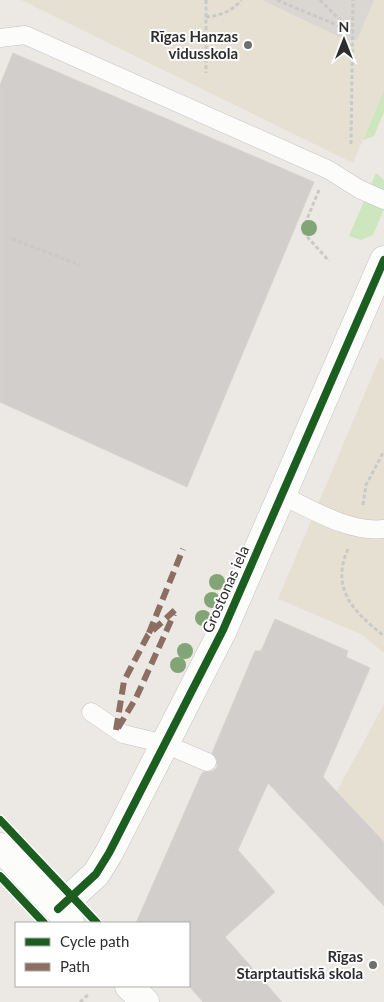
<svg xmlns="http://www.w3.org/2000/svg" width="384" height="1002" font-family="Lato,sans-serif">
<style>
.education{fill:#e6e0d3}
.green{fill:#cee6be}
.plaza{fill:#dad6d2}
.building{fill:#d1cecb;stroke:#d7d4d0}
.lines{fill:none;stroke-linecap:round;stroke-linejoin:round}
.service-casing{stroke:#c5c4c5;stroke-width:19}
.minor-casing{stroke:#c5c4c5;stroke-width:29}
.path{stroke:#c9c9c8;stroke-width:3;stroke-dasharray:4 2.5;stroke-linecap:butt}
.service{stroke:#fcfcfb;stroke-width:18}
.minor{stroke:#fcfcfb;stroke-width:28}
.quiet{stroke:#8d6e63;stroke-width:6;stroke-dasharray:12 6;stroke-linecap:butt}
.cycleway-casing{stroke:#fff;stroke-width:11}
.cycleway{stroke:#1b5e20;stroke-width:8}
.tree{fill:#82a575}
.poi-dot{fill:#706f6e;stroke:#fff;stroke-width:2}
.labels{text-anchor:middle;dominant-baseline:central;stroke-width:4;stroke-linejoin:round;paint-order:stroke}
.poi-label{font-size:15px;font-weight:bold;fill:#2e2e2e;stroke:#fff;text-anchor:end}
.street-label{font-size:15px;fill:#2e2e2e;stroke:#fff}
</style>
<rect width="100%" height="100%" fill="#ece8e4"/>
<path class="education" d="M21,0H384V90L353,163Z
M380,357L384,360V653L361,634L278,599Z
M384,704V842L337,791Z"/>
<path class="green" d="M384,90V112L374,136L363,140Z
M376,173L384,180V209L373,235L361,240L349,236Z"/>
<path class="plaza" d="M262,0H374L357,40H346Z"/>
<path class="building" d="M13,53L314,182L187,487L0,402V85Z
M275,619L348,651L346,657L370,668L323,777L384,842V906L268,783L238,850L275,892L225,937L282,1002H203L189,986V923H136L200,777L203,772L213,771L217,767V760L212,753L255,651H261Z"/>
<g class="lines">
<defs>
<path id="service" d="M0,38L25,35L329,170L359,189L384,200
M283,496C313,510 350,533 384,529
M91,712L123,734L165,744L207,762"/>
<path id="minor" d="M0,847L70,922
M58,909L96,874L109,853L223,630L384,260
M129,986L145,1002"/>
</defs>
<use href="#service" class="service-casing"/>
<use href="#minor" class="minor-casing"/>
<path class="path" d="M206,0V73
M277,0L351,31
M320,0L349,29
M206,17C219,16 233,11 241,0
M351,144L353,0
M319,190L302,231L329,261
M12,239L80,265
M363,505L366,485L384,451
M348,549C330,589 354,612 384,636
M80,1002L89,994"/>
<use href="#service" class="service"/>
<use href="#minor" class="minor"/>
<path class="quiet" d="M149,633L183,549
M118,728L136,698L174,614
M116,730L124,681L148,635L176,609"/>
<defs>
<path id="cycleway" d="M0,820L97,923
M0,876L44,923
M58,909L96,874L109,853L223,630L384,260"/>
</defs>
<use href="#cycleway" class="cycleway-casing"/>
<use href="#cycleway" class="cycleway"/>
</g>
<g class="tree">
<circle cx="309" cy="228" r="8"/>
<circle cx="217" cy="582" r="8"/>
<circle cx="212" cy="600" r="8"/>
<circle cx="203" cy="618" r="8"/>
<circle cx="185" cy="651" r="8"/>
<circle cx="178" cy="665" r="8"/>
</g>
<g class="poi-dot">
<circle cx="248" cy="45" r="5"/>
<circle cx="373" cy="965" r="5"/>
</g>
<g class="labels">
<g class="poi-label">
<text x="238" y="36">Rīgas Hanzas<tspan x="238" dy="17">vidusskola</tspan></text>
<text x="363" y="956">Rīgas<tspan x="363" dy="17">Starptautiskā skola</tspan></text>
</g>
<g class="street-label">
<text transform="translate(225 589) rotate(-66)">Grostonas iela</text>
</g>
</g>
<rect x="15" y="922" width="175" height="65" fill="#ffffff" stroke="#ababab"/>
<rect x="25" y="938" width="25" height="8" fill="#1b5e20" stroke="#ababab"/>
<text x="60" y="947" font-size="15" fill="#2e2e2e">Cycle path</text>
<rect x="25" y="963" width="25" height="8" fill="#8d6e63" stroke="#ababab"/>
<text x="60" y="972" font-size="15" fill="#2e2e2e">Path</text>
<g transform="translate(344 40)" stroke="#ffffff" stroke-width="4" paint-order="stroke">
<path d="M0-4L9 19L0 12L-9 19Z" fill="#2e2e2e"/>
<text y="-8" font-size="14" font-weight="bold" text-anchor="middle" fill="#2e2e2e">N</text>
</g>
</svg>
